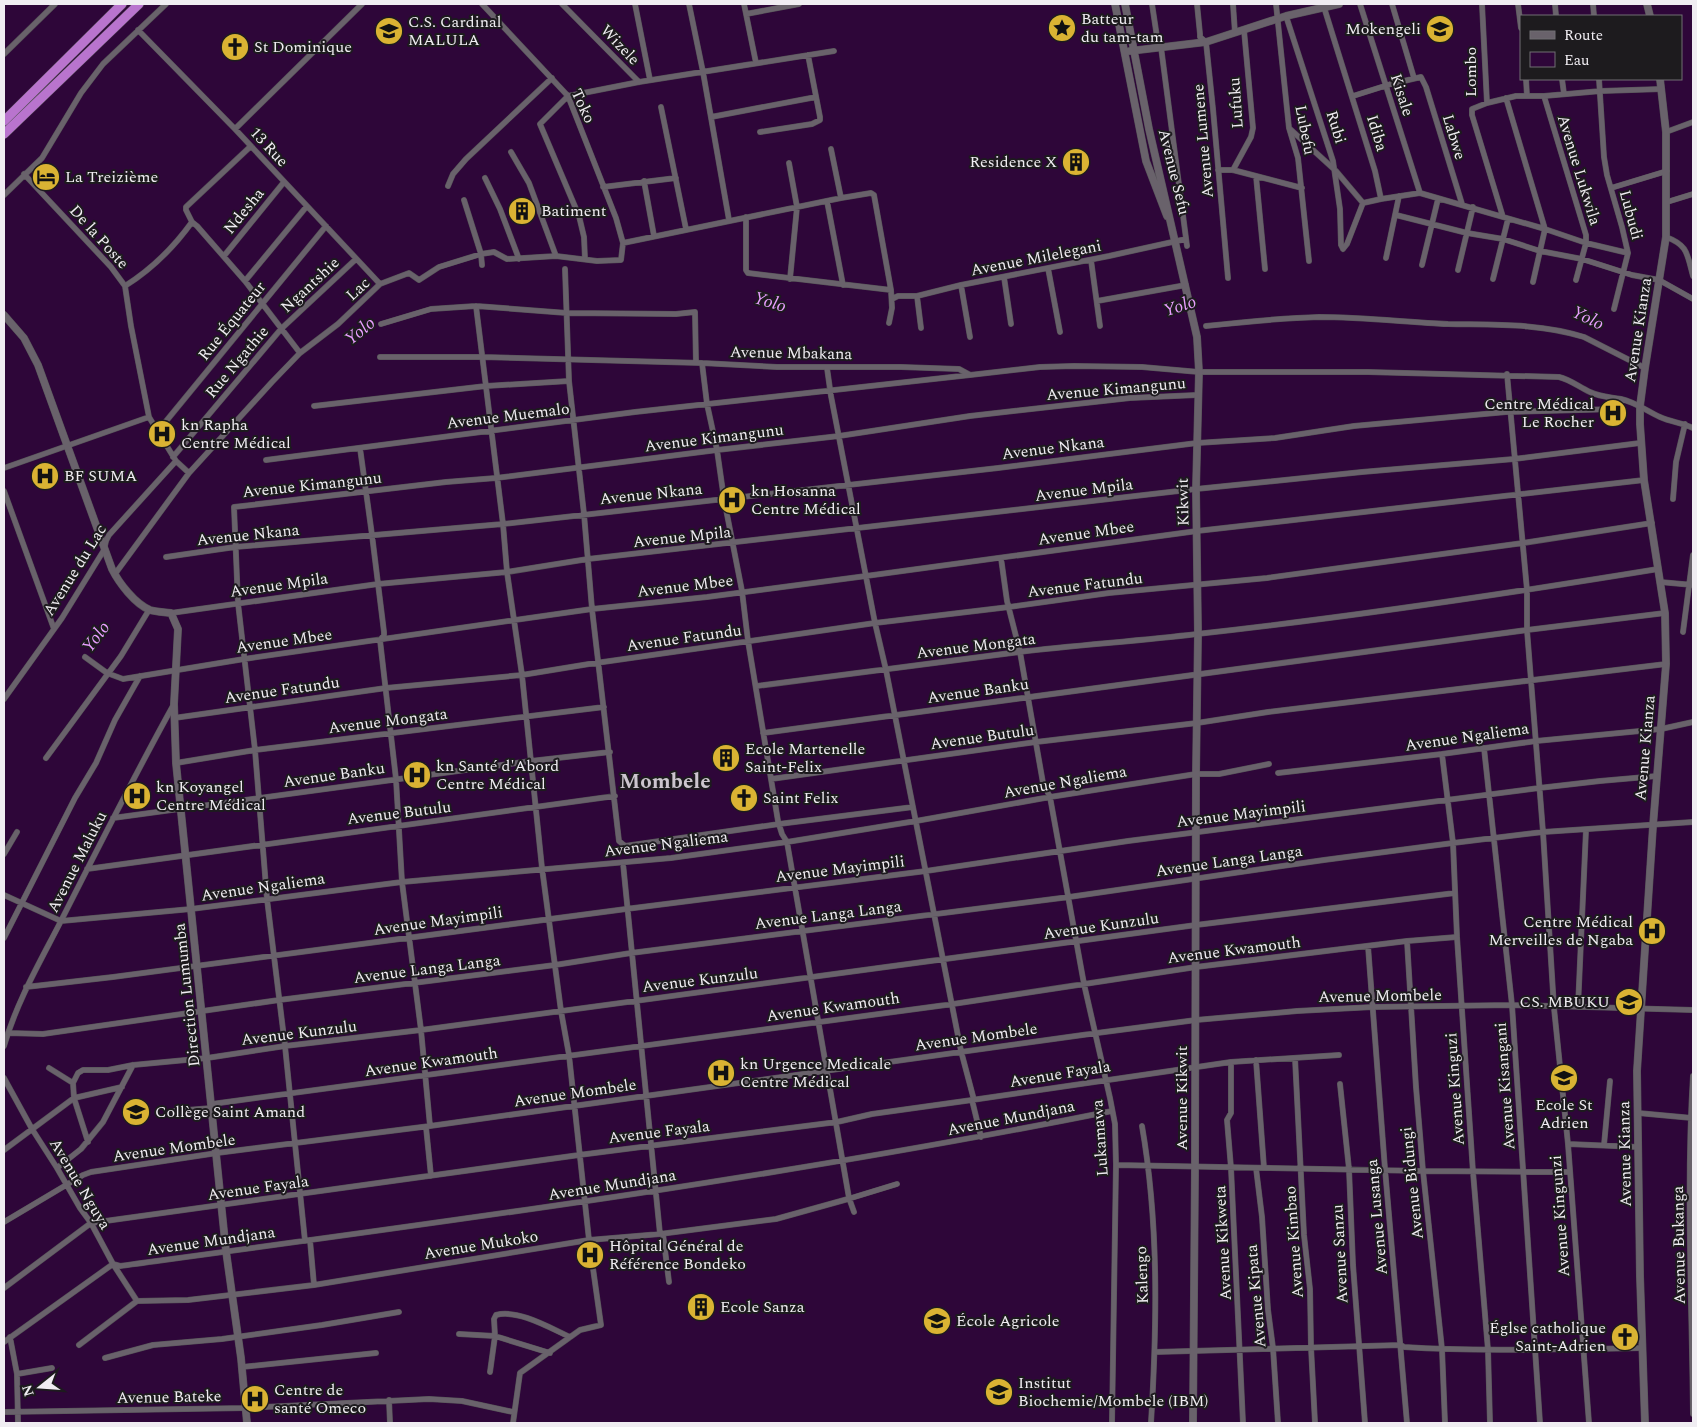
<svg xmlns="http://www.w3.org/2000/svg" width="1697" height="1427" font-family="Spectral,serif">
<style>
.water{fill:#2e0639;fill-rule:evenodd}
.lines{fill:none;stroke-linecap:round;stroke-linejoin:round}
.street-casing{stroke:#555157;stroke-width:6}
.secondary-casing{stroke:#555157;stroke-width:8}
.highway-casing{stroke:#555157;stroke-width:10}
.street{stroke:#69626b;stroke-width:5}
.secondary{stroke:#69626b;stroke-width:7}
.highway{stroke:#b974ce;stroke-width:9}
.labels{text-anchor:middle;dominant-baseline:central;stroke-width:4;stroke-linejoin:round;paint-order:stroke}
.poi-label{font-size:16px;fill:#f0edf2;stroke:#1d1b1e;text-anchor:start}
.street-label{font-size:16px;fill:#f0edf2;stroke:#1d1b1e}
.water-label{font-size:18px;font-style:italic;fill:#e89efe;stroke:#1d1b1e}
.district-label{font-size:21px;font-weight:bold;fill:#ccc5ce;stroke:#1d1b1e}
</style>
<rect width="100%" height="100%" fill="#373239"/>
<path class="water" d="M4,4H1693V1423H4ZM1521,16H1681V79H1521Z"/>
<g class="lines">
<defs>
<path id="street" d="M562,4L639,82
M635,4L650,80
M689,4L703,72L729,220
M744,4L756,63
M1152,4L1157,37L1161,47L1187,246
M1197,4L1200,34V37L1206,42L1213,109L1228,278
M1233,4L1235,33
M1276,4L1289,128L1298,158L1309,261
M1323,4L1375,171L1381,199L1363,203L1347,244L1343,249
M1360,4L1420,193
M1392,4L1414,78
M1482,4L1487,103
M1518,4L1521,28
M1555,4L1556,16
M1593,4L1594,16
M746,14L799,4
M1286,16L1333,161L1340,209L1341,245L1343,249
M138,30L235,129L380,284
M4,54L55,4
M1526,79L1527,96
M1562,79L1564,94
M1599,79L1604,157L1607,175L1622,227L1628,253L1614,309
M1353,96L1391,84L1421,77L1426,87L1462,204
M1544,96L1586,235V243L1576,280
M1506,98L1545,229L1533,282
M661,107L686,229
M711,117L816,97
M235,129L362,4
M1290,129L1336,171L1363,203
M760,132L812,124L820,120V117L808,55
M1666,132L1693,122
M251,146L186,207V210L192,222L197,226L245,281L300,353
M831,149L841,198
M511,152L529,183L556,256
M789,163L797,207L790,279
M1218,170H1233L1256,176L1265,269
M1233,170L1251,137L1253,128L1244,30
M24,174L111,267L125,286L131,326L149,417L176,461L189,473
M1256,176L1302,188
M485,178L500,209L519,259
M644,181L654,236
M448,186L453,174L466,159L552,78
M603,187L676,178
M1611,188L1667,171
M4,195L42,158L81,93L103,64L166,4
M1381,199L1420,193L1545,229L1586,243L1628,253
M464,200L481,254L482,265
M827,201L843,285
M1667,202L1693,194
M1396,215L1467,233L1503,239L1540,251L1582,259L1632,275L1659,280L1693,299
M746,217V270L748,273L891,290
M1503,217L1472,115V109L1487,103L1516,96H1544L1601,91L1662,89
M1666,237C1688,245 1687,254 1693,276
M623,243L841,198L871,193L874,195L891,290L892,308L889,323
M224,256L284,182
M1386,258L1399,196
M585,259L584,237L579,216L540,124L568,96L639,82L834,51
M1091,260L1100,326
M1422,265L1438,199
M1048,268L1060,332
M565,269L569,381L584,514L592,609L619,841L625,846L779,824L913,807
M1458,270L1473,207
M1004,277L1011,324
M1493,279L1508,219
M245,281L307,206
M961,285L970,337
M125,286C152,269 174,247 192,222
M917,296L921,328
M892,299L898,296H917L961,285L1109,256L1186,239
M1097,301L1186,285
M476,306L503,524L507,572L522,675L542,868L561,1011L569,1055L589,1240L601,1325L580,1330L520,1373L513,1423
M381,324L431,309L476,306L567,313L676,314L695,312L696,363
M1206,326C1243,322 1282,318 1319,317C1362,317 1405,322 1448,324C1494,325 1540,323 1584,337L1645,368
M380,357H482L702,363L777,367H901L959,369L970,375L1040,367L1074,366L1142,367L1199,372H1368L1559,377C1571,380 1579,387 1590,392C1600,397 1610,397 1621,399C1635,402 1647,411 1660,417C1671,422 1683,423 1693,428
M702,363L707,404L717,450L724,499L742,591L748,641L778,821L782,834L787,842L849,1198L854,1212
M827,368L831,396L875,623L886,670L961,1051L974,1100
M1507,374L1527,590V630L1543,832L1554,1008L1568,1144L1589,1423
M314,406L486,386L569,381
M158,431L326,226
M360,448L372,535L384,632V635L380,640L396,779L402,882L421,1030L430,1126
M173,457L281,329L356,259
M266,460L635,412L970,375
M4,468L149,417
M4,491L54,629
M1673,499L1676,462L1685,424
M166,557L235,547L503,524L998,468L1197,443L1275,438L1354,426L1506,412L1617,409L1621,399
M1001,558L1007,601L1020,652L1043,783L1050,797L1084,984L1110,1098L1115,1124L1116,1165L1112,1423
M115,574L189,473L272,382L300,353L338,324L380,284L409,273L419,280L439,267L481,254L494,252L507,259L556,256L597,261L621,260L623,243L616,218L568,96L482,4
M1660,582L1693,585
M171,613L378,584L507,572L588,559L1196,489L1362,472L1514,459L1640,443
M1683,632L1693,555
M85,657L107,673L123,679L244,659L592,609L707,597L866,576L1197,531L1644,480
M757,686C844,675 932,663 1019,652C1078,645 1138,641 1197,634C1351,617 1505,594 1658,569
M4,699L62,618L104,550L106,541L109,535L176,461
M174,718L386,688L522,675L589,664L875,623L1009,607L1109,593L1267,578L1523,543L1652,523
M763,733L1527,630L1665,613
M1484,748L1512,1005L1540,1423
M1442,754L1453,843L1457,937L1473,1172L1488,1350L1490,1423
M46,758L121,656L149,610
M176,763L255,750L604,707
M1278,773L1442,754L1536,741L1661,729L1693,722
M771,779L1036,742L1197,723L1268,712L1666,664
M113,818L531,761L610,752
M4,854L17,832
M623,863L660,1234
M87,869L615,796
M4,895L61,921L191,909L402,882L671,858L787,842L916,821L1050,797L1196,774H1219L1269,764
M4,938L75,798L96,763L115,720L140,676
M1407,941L1416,1087L1423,1171L1442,1349L1445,1423
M1368,946L1385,1169L1407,1423
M26,987L113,977L626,909L926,871L1128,841L1539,788L1600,781L1657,776
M1578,1007L1586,830
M8,1033L43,1034L279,1000L555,965L631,953L1069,897L1324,860L1453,843L1543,832L1693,822
M4,1046C17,1001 40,962 61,921C98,848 134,776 174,704
M1295,1058L1304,1235L1310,1289L1311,1347L1315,1423
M1256,1060L1264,1168
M1231,1062V1113L1227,1120L1231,1168L1243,1423
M49,1068L73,1083
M1693,1076C1686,1188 1692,1302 1693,1414
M4,1078L32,1129L57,1168L80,1208L91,1223L113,1264L137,1301
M1340,1084L1349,1169L1353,1265L1365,1423
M972,1100L981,1137
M212,1104L953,1004L1196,967L1407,941L1457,937
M175,1111L212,1108
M1638,1113L1692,1118
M1142,1126C1159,1224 1157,1324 1151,1423
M426,1127L431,1176
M88,1142L74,1098L73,1083L78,1073L83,1070H108L133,1065L207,1058L285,1046L421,1030L1196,925L1455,893
M1568,1144L1638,1147
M1604,1145L1610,1081
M4,1150L74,1098L122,1087
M1116,1165L1423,1171L1569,1172
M57,1168L81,1149L103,1122L133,1065
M1256,1168L1262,1217L1268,1310L1273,1348L1278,1423
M4,1222L83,1175L91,1172L217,1153L430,1126L1097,1033L1196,1020L1297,1011L1373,1007L1512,1005L1693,1010
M663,1234L669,1282
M310,1240L314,1285
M305,1241L285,1046L267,899L255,750L238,603L234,507L446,482L496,478L717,450L839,436L970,416L1130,398L1197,395
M4,1288L91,1223L579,1155L837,1122L872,1114L972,1100L1231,1062L1339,1055
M459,1334L495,1336L550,1353
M10,1337L17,1374L18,1423
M4,1342L113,1264L120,1266C452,1221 784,1177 1112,1111
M79,1345L137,1301L188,1300L314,1285L589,1240L660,1234L776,1219L848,1199L897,1184
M1155,1352L1401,1345L1404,1347C1483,1352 1563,1349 1643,1348
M105,1358L153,1345L222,1339L322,1325L399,1312
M242,1367L376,1353
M490,1372L495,1336L494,1319L496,1315C518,1309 550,1328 570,1337
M17,1374L52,1368
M389,1400L390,1423
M4,1412L246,1408L429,1399L462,1401L513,1412"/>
<path id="secondary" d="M1115,4L1146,161L1167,216
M1125,4L1149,129L1197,337L1199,372L1196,489L1198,634L1196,774L1195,1166L1193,1423
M1647,4L1650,16
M1130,51L1206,42L1286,16L1339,4
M4,315L24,338L38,365L112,569C119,583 135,604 150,610C156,612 164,612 171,613L178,629L174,704L176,763L226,1251L241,1358L247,1423
M1645,1423L1640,1276L1637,1071L1653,826L1666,664L1665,613L1644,480L1640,424V406L1645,368L1666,237V132L1660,79"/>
<path id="highway" d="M4,121L122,4
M4,134L139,4"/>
</defs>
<use href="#street" class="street-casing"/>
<use href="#secondary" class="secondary-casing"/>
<use href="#highway" class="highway-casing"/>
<use href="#street" class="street"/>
<use href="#secondary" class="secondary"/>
<use href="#highway" class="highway"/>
</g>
<defs>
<symbol id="sight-disc" viewBox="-11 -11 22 22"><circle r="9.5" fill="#dab333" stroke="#1d1b1e"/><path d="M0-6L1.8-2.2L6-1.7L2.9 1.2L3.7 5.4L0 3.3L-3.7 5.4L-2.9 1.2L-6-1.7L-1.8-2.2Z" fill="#111"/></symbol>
<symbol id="school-disc" viewBox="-11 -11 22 22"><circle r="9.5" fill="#dab333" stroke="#1d1b1e"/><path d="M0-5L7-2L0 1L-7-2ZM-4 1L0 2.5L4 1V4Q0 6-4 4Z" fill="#111"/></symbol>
<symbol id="church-disc" viewBox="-11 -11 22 22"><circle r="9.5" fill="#dab333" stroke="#1d1b1e"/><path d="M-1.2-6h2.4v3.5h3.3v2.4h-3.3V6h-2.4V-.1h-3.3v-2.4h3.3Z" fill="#111"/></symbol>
<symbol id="building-disc" viewBox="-11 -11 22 22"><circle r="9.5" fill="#dab333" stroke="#1d1b1e"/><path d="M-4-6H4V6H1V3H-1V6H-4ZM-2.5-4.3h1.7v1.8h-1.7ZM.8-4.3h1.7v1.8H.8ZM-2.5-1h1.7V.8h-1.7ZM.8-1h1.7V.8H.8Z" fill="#111"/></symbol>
<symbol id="hotel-disc" viewBox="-11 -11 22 22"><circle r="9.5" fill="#dab333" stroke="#1d1b1e"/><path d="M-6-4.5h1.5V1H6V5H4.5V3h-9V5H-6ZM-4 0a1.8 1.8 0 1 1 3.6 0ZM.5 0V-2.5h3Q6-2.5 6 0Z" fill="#111"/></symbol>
<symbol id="hospital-disc" viewBox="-11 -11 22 22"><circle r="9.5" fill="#dab333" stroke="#1d1b1e"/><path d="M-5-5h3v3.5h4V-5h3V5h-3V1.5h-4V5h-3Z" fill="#111"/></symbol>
</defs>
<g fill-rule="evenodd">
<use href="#sight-disc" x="1046" y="12" width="32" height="32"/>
<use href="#school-disc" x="1424" y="13" width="32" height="32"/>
<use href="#school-disc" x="373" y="15" width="32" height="32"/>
<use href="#church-disc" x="219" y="31" width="32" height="32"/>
<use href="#building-disc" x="1060" y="146" width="32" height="32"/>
<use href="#hotel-disc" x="30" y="161" width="32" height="32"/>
<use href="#building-disc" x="506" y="195" width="32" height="32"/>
<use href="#hospital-disc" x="1597" y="397" width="32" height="32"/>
<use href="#hospital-disc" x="146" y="418" width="32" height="32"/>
<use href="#hospital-disc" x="29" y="460" width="32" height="32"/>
<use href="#hospital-disc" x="716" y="484" width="32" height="32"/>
<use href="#building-disc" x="710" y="742" width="32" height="32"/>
<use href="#hospital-disc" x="401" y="759" width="32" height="32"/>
<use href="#hospital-disc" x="121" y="780" width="32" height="32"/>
<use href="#church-disc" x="728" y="782" width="32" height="32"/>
<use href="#hospital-disc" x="1636" y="915" width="32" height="32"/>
<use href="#school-disc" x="1613" y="986" width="32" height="32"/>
<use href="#hospital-disc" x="705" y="1057" width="32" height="32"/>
<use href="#school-disc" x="1548" y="1062" width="32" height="32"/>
<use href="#school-disc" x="120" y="1096" width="32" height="32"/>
<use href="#hospital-disc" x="574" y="1239" width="32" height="32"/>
<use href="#building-disc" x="685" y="1291" width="32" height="32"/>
<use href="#school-disc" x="921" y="1305" width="32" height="32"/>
<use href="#church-disc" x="1609" y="1321" width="32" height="32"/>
<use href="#school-disc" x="983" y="1376" width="32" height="32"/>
<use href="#hospital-disc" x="239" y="1383" width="32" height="32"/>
</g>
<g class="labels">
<g class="poi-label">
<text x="1081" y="19">Batteur<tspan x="1081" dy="18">du tam-tam</tspan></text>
<text x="408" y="22">C.S. Cardinal<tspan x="408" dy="18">MALULA</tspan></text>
<text x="1421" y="29" text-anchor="end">Mokengeli</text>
<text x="254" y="47">St Dominique</text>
<text x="1057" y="162" text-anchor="end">Residence X</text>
<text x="65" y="177">La Treizième</text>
<text x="541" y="211">Batiment</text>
<text x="1594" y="404" text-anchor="end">Centre Médical<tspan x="1594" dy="18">Le Rocher</tspan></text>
<text x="181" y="425">kn Rapha<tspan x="181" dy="18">Centre Médical</tspan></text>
<text x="64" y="476">BF SUMA</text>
<text x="751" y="491">kn Hosanna<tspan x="751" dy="18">Centre Médical</tspan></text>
<text x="745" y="749">Ecole Martenelle<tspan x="745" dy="18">Saint-Felix</tspan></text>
<text x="436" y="766">kn Santé d'Abord<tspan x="436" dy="18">Centre Médical</tspan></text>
<text x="156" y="787">kn Koyangel<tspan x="156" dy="18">Centre Médical</tspan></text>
<text x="763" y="798">Saint Felix</text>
<text x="1633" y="922" text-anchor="end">Centre Médical<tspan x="1633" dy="18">Merveilles de Ngaba</tspan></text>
<text x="1610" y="1002" text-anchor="end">CS. MBUKU</text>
<text x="740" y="1064">kn Urgence Medicale<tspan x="740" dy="18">Centre Médical</tspan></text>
<text x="1564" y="1105" text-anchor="middle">Ecole St<tspan x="1564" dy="18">Adrien</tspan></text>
<text x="155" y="1112">Collège Saint Amand</text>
<text x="609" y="1246">Hôpital Général de<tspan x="609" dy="18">Référence Bondeko</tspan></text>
<text x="720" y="1307">Ecole Sanza</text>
<text x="956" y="1321">École Agricole</text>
<text x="1606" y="1328" text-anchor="end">Églse catholique<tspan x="1606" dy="18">Saint-Adrien</tspan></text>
<text x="1018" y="1383">Institut<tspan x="1018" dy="18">Biochemie/Mombele (IBM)</tspan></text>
<text x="274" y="1390">Centre de<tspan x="274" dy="18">santé Omeco</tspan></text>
</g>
<g class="street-label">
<text transform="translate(620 45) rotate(46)">Wizele</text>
<text transform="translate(1471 72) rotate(-90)">Lombo</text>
<text transform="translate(1402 95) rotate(72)">Kisale</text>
<text transform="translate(1236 103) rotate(-94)">Lufuku</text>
<text transform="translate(583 106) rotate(65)">Toko</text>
<text transform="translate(1336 127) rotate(73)">Rubi</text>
<text transform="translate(1305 130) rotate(79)">Lubefu</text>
<text transform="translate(1377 133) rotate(73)">Idiba</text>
<text transform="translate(1454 137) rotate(73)">Labwe</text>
<text transform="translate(1203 141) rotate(-95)">Avenue Lumene</text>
<text transform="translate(269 147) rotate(47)">13 Rue</text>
<text transform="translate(1579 170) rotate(73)">Avenue Lukwila</text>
<text transform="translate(1174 172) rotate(76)">Avenue Sefu</text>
<text transform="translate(244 211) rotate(-51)">Ndesha</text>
<text transform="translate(1631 215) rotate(75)">Lubudi</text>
<text transform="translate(99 237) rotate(48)">De la Poste</text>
<text transform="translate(1036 258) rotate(-11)">Avenue Milelegani</text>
<text transform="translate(310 285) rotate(-43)">Ngantshie</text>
<text transform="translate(358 289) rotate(-43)">Lac</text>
<text transform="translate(232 321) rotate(-51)">Rue Équateur</text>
<text transform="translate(1638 330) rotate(-81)">Avenue Kianza</text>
<text transform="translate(791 353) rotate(1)">Avenue Mbakana</text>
<text transform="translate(237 362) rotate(-50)">Rue Ngathie</text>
<text transform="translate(1116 389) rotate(-5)">Avenue Kimangunu</text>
<text transform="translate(508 416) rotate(-7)">Avenue Muemalo</text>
<text transform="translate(714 438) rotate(-7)">Avenue Kimangunu</text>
<text transform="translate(1053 448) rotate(-7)">Avenue Nkana</text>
<text transform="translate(312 485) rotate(-6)">Avenue Kimangunu</text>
<text transform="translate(1084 490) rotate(-7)">Avenue Mpila</text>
<text transform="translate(651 494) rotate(-6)">Avenue Nkana</text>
<text transform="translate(1183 502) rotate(-91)">Kikwit</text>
<text transform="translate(1086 533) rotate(-8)">Avenue Mbee</text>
<text transform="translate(248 535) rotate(-6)">Avenue Nkana</text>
<text transform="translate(682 537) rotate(-6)">Avenue Mpila</text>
<text transform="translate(75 570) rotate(-58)">Avenue du Lac</text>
<text transform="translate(279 585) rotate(-8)">Avenue Mpila</text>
<text transform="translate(1085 585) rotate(-7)">Avenue Fatundu</text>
<text transform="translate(685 586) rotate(-7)">Avenue Mbee</text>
<text transform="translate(684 638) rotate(-8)">Avenue Fatundu</text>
<text transform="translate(284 641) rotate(-8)">Avenue Mbee</text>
<text transform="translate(976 646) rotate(-7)">Avenue Mongata</text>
<text transform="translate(282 690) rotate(-8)">Avenue Fatundu</text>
<text transform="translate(978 691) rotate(-8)">Avenue Banku</text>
<text transform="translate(388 721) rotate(-7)">Avenue Mongata</text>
<text transform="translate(982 737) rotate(-8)">Avenue Butulu</text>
<text transform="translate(1467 737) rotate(-8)">Avenue Ngaliema</text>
<text transform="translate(1645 748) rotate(-85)">Avenue Kianza</text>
<text transform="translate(334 775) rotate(-8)">Avenue Banku</text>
<text transform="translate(1065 782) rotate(-10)">Avenue Ngaliema</text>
<text transform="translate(399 813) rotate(-7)">Avenue Butulu</text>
<text transform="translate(1241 814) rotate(-7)">Avenue Mayimpili</text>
<text transform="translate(666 844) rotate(-7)">Avenue Ngaliema</text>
<text transform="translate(1229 861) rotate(-8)">Avenue Langa Langa</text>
<text transform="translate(77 862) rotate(-63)">Avenue Maluku</text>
<text transform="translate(840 869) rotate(-7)">Avenue Mayimpili</text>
<text transform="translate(263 887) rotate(-8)">Avenue Ngaliema</text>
<text transform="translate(828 915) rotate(-7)">Avenue Langa Langa</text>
<text transform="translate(438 921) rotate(-8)">Avenue Mayimpili</text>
<text transform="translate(1101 926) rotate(-8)">Avenue Kunzulu</text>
<text transform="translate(1234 950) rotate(-7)">Avenue Kwamouth</text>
<text transform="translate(427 969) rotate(-7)">Avenue Langa Langa</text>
<text transform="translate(700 980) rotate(-7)">Avenue Kunzulu</text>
<text transform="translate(187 995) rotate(-96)">Direction Lumumba</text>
<text transform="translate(1380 996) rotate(-1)">Avenue Mombele</text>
<text transform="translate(833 1007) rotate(-8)">Avenue Kwamouth</text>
<text transform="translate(299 1033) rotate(-7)">Avenue Kunzulu</text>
<text transform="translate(976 1037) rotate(-8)">Avenue Mombele</text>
<text transform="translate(431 1062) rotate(-8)">Avenue Kwamouth</text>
<text transform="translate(1060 1074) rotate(-9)">Avenue Fayala</text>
<text transform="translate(1505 1086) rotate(-94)">Avenue Kisangani</text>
<text transform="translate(1455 1089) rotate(-94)">Avenue Kinguzi</text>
<text transform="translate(575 1093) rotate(-8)">Avenue Mombele</text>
<text transform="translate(1182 1098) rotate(-90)">Avenue Kikwit</text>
<text transform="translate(1011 1118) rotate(-11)">Avenue Mundjana</text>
<text transform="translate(659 1132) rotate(-7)">Avenue Fayala</text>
<text transform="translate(1100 1138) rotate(-94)">Lukamawa</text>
<text transform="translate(174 1148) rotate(-8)">Avenue Mombele</text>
<text transform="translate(1625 1154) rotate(-91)">Avenue Kianza</text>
<text transform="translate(1412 1183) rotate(-96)">Avenue Bidungi</text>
<text transform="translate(80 1184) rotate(59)">Avenue Nguya</text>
<text transform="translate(612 1185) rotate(-9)">Avenue Mundjana</text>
<text transform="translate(258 1188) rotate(-8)">Avenue Fayala</text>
<text transform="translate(1560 1216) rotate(-94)">Avenue Kingunzi</text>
<text transform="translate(1377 1217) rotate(-95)">Avenue Lusanga</text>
<text transform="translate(211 1241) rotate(-8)">Avenue Mundjana</text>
<text transform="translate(1294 1242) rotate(-94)">Avenue Kimbao</text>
<text transform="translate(1223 1243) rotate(-93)">Avenue Kikweta</text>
<text transform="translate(481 1245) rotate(-9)">Avenue Mukoko</text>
<text transform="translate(1679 1245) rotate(-91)">Avenue Bukanga</text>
<text transform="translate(1340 1254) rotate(-93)">Avenue Sanzu</text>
<text transform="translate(1142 1275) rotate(-92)">Kalengo</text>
<text transform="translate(1256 1296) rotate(-95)">Avenue Kipata</text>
<text transform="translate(169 1397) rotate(-1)">Avenue Bateke</text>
</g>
<g class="water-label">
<text transform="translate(770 302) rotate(17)">Yolo</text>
<text transform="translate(1180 306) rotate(-18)">Yolo</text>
<text transform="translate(1588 318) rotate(26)">Yolo</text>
<text transform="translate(360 331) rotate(-39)">Yolo</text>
<text transform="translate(96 637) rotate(-53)">Yolo</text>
</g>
<g class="district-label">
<text x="665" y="782">Mombele</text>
</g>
</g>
<rect width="1697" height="1427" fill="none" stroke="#f0edf2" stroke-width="10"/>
<rect x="1520" y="15" width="162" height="65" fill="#1d1b1e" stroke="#716f73"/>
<rect x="1530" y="31" width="25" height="8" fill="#69626b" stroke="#716f73"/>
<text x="1564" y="40" font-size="15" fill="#f0edf2">Route</text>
<rect x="1530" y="52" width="25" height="15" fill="#2e0639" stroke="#716f73"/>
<text x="1564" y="65" font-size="15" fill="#f0edf2">Eau</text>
<g transform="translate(40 1387) rotate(253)" stroke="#1d1b1e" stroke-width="4" paint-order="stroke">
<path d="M0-4L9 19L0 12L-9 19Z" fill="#f0edf2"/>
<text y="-8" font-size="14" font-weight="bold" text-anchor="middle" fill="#f0edf2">N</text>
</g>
</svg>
